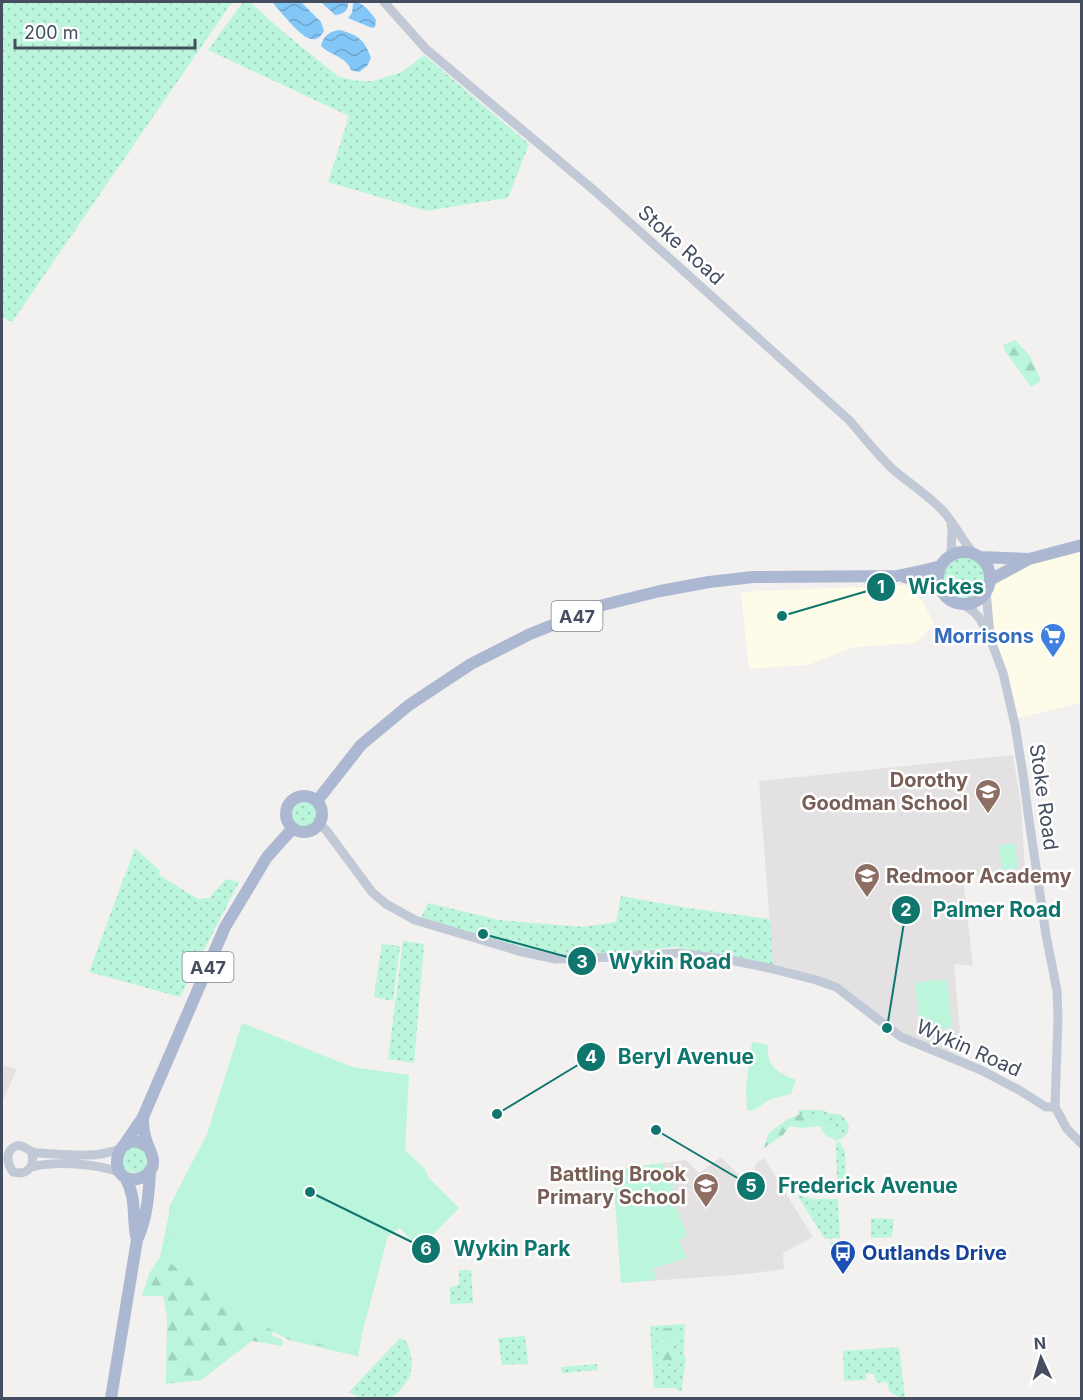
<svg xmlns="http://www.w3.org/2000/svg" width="1083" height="1400" font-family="Inter,sans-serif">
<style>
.commercial{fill:#fefce8}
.education{fill:#e4e1e2}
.grass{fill:url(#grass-dots)}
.forest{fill:url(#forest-firs)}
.park{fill:#baf5dc}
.water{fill:url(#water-waves)}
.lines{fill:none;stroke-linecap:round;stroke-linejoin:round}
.tertiary{stroke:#c2c9d6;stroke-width:9}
.primary{stroke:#acb8d2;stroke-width:12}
.labels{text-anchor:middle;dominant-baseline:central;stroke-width:5;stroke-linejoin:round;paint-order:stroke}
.shield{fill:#fff;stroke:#7d8390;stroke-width:1.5}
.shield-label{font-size:18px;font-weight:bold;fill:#454e60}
.street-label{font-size:20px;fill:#454e60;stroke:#fff}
.shop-label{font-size:20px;font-weight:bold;fill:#366cbe;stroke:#fff;text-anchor:end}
.education-label{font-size:20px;font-weight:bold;fill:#785e54;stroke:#fff;text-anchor:end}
.transit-label{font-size:20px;font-weight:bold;fill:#164399;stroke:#fff;text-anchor:start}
.leader{fill:none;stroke:#0f766e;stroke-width:2}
.callout-dot{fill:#0f766e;stroke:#fff;stroke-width:2}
.mark-label{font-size:18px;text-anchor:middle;font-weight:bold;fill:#fff}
.callout-label{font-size:21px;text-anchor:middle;font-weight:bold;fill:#0f766e;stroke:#fff;stroke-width:5;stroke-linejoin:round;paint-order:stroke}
</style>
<defs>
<pattern id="grass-dots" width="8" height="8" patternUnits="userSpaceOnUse" patternTransform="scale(1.5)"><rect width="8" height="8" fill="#baf5dc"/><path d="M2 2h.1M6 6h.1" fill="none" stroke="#a1d4bf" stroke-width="1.8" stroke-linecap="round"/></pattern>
<pattern id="forest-firs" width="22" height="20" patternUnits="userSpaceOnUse" patternTransform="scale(1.5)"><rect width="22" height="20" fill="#baf5dc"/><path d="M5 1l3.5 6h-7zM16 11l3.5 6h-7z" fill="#a1d4bf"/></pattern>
<pattern id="water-waves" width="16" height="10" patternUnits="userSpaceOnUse" patternTransform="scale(1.5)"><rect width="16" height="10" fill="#82c7f7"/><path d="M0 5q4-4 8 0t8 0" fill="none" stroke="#6ca4cb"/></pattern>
</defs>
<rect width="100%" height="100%" fill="#f3f0f0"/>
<path class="commercial" d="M1081,544V703L1013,719L990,638L986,591L990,580Z
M905,585L923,602L934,624L920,639L914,643L854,647L808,665L749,669L741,592Z"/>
<path class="education" d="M1013,755L1021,806L1025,870L963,878L973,966L954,964L962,1056L901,1034L838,983L773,965L759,781Z
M2,1065L17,1069L2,1102Z
M721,1157L744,1180L752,1177L756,1164L764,1158L813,1237L783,1253L784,1269L747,1274L621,1283L613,1170L686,1160L699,1173Z"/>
<path class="grass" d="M2,2H232L12,322L2,317Z
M243,2H250L282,31L339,77L359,81H373L402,72L424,55L529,144L508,198L467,204L427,211L328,182L349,116L208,50Z
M961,557C988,560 991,577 975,597C970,597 964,599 960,598C943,594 935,569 951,559C954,558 958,557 961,557Z
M292 814a13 13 0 1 1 26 0a13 13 0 1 1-26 0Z
M135,848L160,871L159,875L198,899L209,898L226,879L239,882L180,997L89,972Z
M621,896L681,907L770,919L773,965L676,947L620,953L563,954L526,949L421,918L428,903L499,920L583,927L616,922Z
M403,941L424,944L414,1063L388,1059Z
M382,944L400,946L393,1001L374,997Z
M798,1110H822L829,1113L841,1115C852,1125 852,1134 837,1141L839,1133L821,1114H799Z
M836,1142H840L845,1152L846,1179L837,1181Z
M136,1146L146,1153C148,1169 145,1174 128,1172L121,1165L126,1149Z
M797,1195L814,1199H838L840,1238L825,1239Z
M871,1218L894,1219L892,1237L871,1238Z
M829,1242L850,1243L852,1263L842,1264Z
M459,1270H471L473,1303L450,1304V1287L459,1285Z
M685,1324L684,1355L686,1361L681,1392L676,1388H654L650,1326Z
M525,1336L528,1364L502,1365L498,1338Z
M400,1338L407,1342L411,1356L412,1364L410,1376L399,1392L391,1398H361L349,1392Z
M899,1347L905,1398H899V1397L889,1391L887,1382L879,1383L876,1381L874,1374H866V1380L844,1381L843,1351Z
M597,1364L598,1370L562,1373L561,1367Z"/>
<path class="forest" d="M1015,340L1030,356L1041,381L1031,387L1005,351L1003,345Z
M800,1114H821L831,1122L839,1133L837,1141L825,1135L820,1126L803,1128L790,1126L783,1135L764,1148L768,1134L786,1120Z
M173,1212L352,1355L289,1340L273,1331L272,1336L283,1340L282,1346L252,1341L201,1380L166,1384L167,1317L163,1296H142L149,1274L160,1257L169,1214Z
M678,1327L680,1331L681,1341L676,1344L671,1341L663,1344L657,1342L655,1331L660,1329Z
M659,1344C673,1345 675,1345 678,1359L676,1364L671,1363L670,1360H665V1362L668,1365L667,1366L659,1367L657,1366L660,1358L657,1356L658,1351L656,1347Z"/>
<path class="park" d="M1015,843L1018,868L1002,870L999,845Z
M929,979H933V981L947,980L952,1028L940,1029L939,1031L934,1032V1030L920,1032L915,983L929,981Z
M242,1023L352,1067L409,1075L405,1150L424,1168L429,1178L459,1208L419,1249L400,1228L388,1236L362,1334L358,1357L335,1348L274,1332L168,1262L169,1207L207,1134Z
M752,1042L768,1045C766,1067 778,1073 796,1080L791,1094L771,1099L752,1111L747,1110L746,1087Z
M663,1163L665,1177L674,1176L672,1196L687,1235L679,1241L687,1258L654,1268L655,1280L621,1283L613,1170Z"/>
<path class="water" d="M272,2H301L321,22L324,31C321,36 318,40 312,39C301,39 280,10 272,2Z
M321,2H348C349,10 343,15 335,15Z
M355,2C364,3 371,13 376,20L375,27L372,28L348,18L352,13L353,4Z
M340,30C358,35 365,40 371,58L367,66L359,72L351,70C346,56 331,56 321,46C323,36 330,31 340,30Z"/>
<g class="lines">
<path class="tertiary" d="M384,2L426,49L596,192L849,420C864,437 879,457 896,472C912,485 929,496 943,511C955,524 962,540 973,553
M951,524L952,529L951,555
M986,591L990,636
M963,604L974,612L980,619L990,638L1003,673L1015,725L1024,781L1028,813L1046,935L1057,991L1058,1018L1055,1107
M319,824L326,830L372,892L386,904L415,920L522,952L556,959L616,957L680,953L730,960L769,968L816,980L836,987L901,1037L981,1070L1019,1090L1046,1107H1055
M1055,1107L1067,1129L1082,1144
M31,1151C36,1165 28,1176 13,1172C8,1165 4,1153 14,1147C21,1143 25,1148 31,1151C33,1152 38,1153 40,1153C60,1154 82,1157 101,1154C107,1153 113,1151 120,1150
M31,1167C56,1161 97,1163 121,1173"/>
<path class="primary" d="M938 578a26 26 0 1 1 52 0a26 26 0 1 1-52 0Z
M980,557L1028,559
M904,577L939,586
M990,580L1029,559L1082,545
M286 814a18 18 0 1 1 36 0a18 18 0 1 1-36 0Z
M317,801L361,745L409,705L471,664L530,634L603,605L660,591L709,582L753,577L897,576L925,570L941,566
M143,1117C143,1124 143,1130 145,1136C147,1147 156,1157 152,1168C149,1174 143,1178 137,1179C103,1184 116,1122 149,1148
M124,1145L143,1117L225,927L267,857L293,828
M125,1177C137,1199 132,1214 136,1236
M111,1398L137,1240C147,1219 149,1193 150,1170"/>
</g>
<defs>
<symbol id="supermarket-pin" viewBox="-11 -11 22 30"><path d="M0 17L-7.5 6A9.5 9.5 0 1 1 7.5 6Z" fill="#3f7fe0" stroke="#fff"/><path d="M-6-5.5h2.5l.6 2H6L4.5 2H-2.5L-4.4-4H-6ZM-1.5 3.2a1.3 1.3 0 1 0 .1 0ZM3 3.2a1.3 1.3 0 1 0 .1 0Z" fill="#fff"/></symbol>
<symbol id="school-pin" viewBox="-11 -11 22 30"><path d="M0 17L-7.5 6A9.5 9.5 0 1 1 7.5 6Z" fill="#8d6e63" stroke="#fff"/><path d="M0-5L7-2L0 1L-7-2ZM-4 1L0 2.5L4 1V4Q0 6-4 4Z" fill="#fff"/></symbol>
<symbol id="bus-pin" viewBox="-11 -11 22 30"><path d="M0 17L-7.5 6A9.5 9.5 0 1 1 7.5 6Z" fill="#1a4fb4" stroke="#fff"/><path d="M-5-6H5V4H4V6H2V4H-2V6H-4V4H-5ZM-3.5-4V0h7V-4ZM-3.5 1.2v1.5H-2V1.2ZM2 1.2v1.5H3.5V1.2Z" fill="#fff"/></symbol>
</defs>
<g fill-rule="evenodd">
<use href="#supermarket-pin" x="1038" y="621" width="30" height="40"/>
<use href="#school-pin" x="973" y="777" width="30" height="40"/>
<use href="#school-pin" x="852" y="861" width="30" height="40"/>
<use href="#school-pin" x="691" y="1171" width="30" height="40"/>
<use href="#bus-pin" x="828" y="1238" width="30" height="40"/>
</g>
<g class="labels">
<g class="shield">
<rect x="551.5" y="601" width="51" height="30" rx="4.5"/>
<rect x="182.5" y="952" width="51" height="30" rx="4.5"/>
</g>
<g class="shield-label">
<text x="577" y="616">A47</text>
<text x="208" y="967">A47</text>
</g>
<g class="street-label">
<text transform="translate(681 245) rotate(42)">Stoke Road</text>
<text transform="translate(1044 797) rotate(82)">Stoke Road</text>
<text transform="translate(969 1048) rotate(24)">Wykin Road</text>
</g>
<g class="shop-label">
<text x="1034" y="636">Morrisons</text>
</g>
<g class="education-label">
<text x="968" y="780">Dorothy<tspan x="968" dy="23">Goodman School</tspan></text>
<text x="886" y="876" text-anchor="start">Redmoor Academy</text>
<text x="686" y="1174">Battling Brook<tspan x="686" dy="23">Primary School</tspan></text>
</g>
<g class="transit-label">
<text x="862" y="1253">Outlands Drive</text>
</g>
</g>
<path class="leader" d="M782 616L881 587M887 1028L906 910M483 934L582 961M497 1114L591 1057M656 1130L751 1186M310 1192L426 1249"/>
<g class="callout-dot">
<circle cx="782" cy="616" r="6"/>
<circle cx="887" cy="1028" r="6"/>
<circle cx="483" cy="934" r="6"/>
<circle cx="497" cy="1114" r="6"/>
<circle cx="656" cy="1130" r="6"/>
<circle cx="310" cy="1192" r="6"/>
<circle cx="881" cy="587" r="15"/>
<circle cx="906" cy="910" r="15"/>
<circle cx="582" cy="961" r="15"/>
<circle cx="591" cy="1057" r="15"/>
<circle cx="751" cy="1186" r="15"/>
<circle cx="426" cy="1249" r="15"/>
</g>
<g class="mark-label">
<text x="881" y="593">1</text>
<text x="906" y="916">2</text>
<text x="582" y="968">3</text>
<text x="591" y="1063">4</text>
<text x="751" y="1192">5</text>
<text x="426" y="1255">6</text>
</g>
<g class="callout-label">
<text x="946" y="594">Wickes</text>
<text x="997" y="917">Palmer Road</text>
<text x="670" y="969">Wykin Road</text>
<text x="686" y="1064">Beryl Avenue</text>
<text x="868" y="1193">Frederick Avenue</text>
<text x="512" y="1256">Wykin Park</text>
</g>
<rect width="1083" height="1400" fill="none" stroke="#454e60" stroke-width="6"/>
<g transform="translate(1041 1358) rotate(356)" stroke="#ffffff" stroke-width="4.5" paint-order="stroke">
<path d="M0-4.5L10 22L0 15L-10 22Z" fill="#454e60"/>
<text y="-9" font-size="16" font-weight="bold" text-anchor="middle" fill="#454e60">N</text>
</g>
<path d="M15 39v9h180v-9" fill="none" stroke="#454e60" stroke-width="3"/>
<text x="24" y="39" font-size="18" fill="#454e60" stroke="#ffffff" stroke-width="4.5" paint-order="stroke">200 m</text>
</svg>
